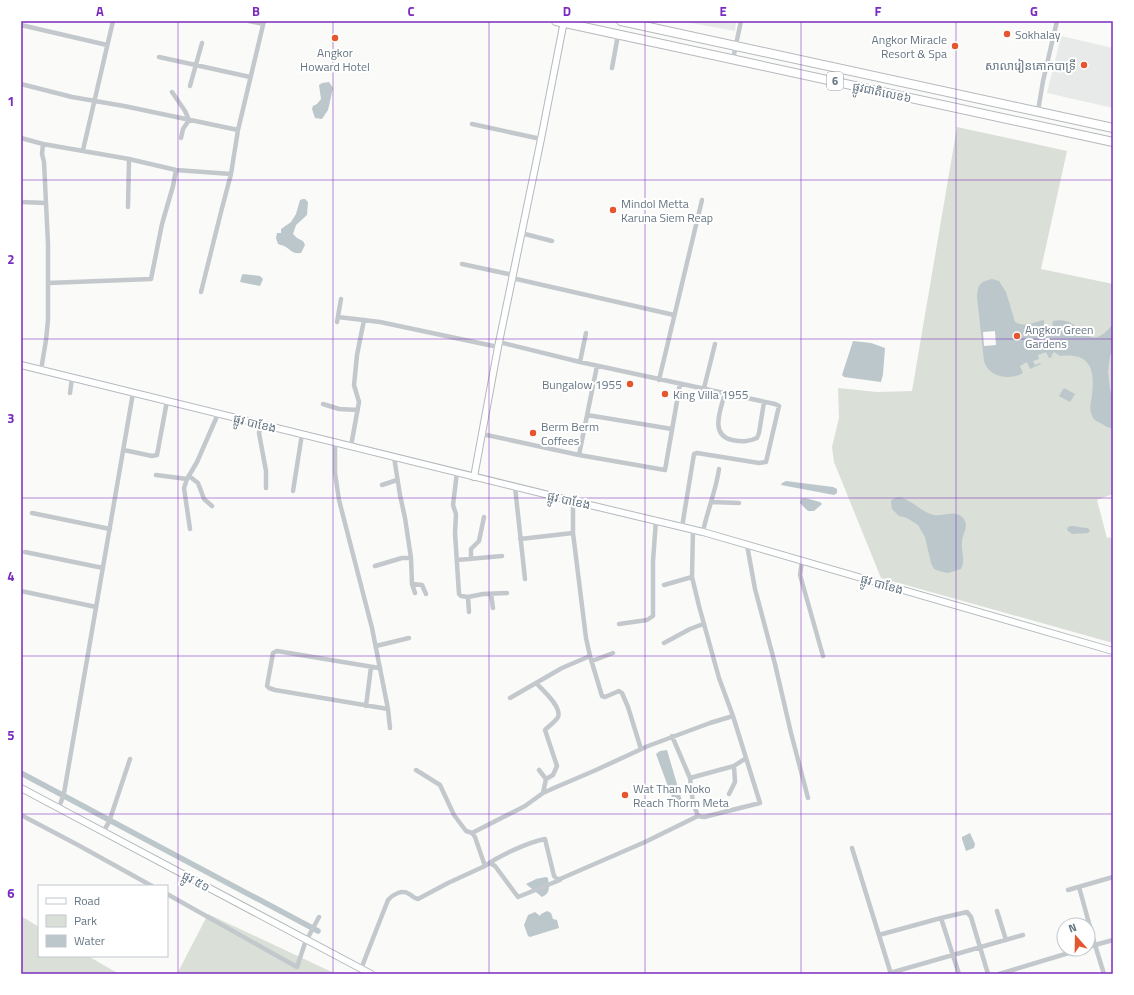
<svg xmlns="http://www.w3.org/2000/svg" width="1134" height="995" font-family="'Titillium Web','Noto Sans Khmer',sans-serif">
<style>
.built{fill:#e8e9e9}
.green{fill:#dadfd7}
.water{fill:#bbc7cb}
.pier{fill:#fafaf8}
.lines{fill:none;stroke-linecap:round;stroke-linejoin:round}
.canal{stroke:#bbc7cb;stroke-width:5.5}
.secondary-casing{stroke:#b3babf;stroke-width:8}
.highway-casing{stroke:#b4b9bd;stroke-width:10}
.street{stroke:#c3c8cc;stroke-width:4.5}
.secondary{stroke:#fff;stroke-width:6}
.highway{stroke:#fff;stroke-width:8}
.grid{fill:none;stroke:#7b2cbf;stroke-width:1;stroke-opacity:0.55}
.poi-dot{fill:#e4572e;stroke:#fff;stroke-width:1.5}
.labels{text-anchor:middle;dominant-baseline:central;stroke-width:4;stroke-linejoin:round;paint-order:stroke}
.shield{fill:#fff;stroke:#939fa8;stroke-width:1}
.shield-label{font-size:11px;font-weight:bold;fill:#657683}
.poi-label{font-size:12px;fill:#657683;stroke:#fff;text-anchor:start}
.street-label{font-size:12px;fill:#657683;stroke:#fff}
.neatline{fill:none;stroke:#7b2cbf;stroke-width:1.5}
.grid-label{font-size:13px;text-anchor:middle;font-weight:bold;fill:#7b2cbf}
</style>
<rect width="100%" height="100%" fill="#fafaf8"/>
<path class="built" d="M680,21H736L735,31Z
M1061,36L1113,48V108L1047,93Z"/>
<path class="green" d="M957,127L1067,151L1041,269L1113,284V494L1097,500L1107,538L1110,537L1111,539H1113V643L881,578L834,462L832,447L839,418L838,388L877,392L912,391Z
M208,914L336,974H177Z
M21,916L39,927V956H88L119,974H21Z"/>
<path class="water" d="M329,82L333,88L328,110L322,119L315,118L312,109L313,106L317,104L321,99L319,85L322,83Z
M303,199H305L308,202L307,215L296,225L293,234L297,238L303,241L305,245L301,253C291,254 292,250 284,246C282,245 280,245 278,244L276,238L277,233H281V229L291,222L296,214L300,200Z
M243,274L260,276L263,279L260,286L240,282L242,275Z
M992,279L999,281L1006,292L1015,322C1025,328 1034,322 1044,320V328H1052L1053,321C1084,314 1085,359 1113,324V348L1110,356L1108,371L1110,389L1113,399V428C1108,428 1106,426 1102,424C1099,422 1095,421 1094,419C1088,411 1091,403 1092,395C1095,368 1090,353 1060,356L1054,352L1051,356L1053,357L1049,358L1046,352L1038,355L1039,359L1033,361L1035,365L1040,363L1041,364L1030,369L1027,362L1020,366L1023,373C1010,381 988,377 984,361L977,297C978,285 979,282 992,279Z
M853,341L871,343L885,348L883,374L881,382L844,377L842,375Z
M1064,388L1075,394L1070,402L1059,396Z
M786,481L833,487L837,489V493L834,495L781,485L782,483Z
M898,497C912,499 920,512 934,515C944,517 955,509 963,518C970,526 962,534 962,542C961,552 966,560 961,569L948,573L939,571L934,569L931,563L925,537L918,525L907,518L899,516L892,509L891,501L893,499Z
M805,498L820,502L822,504L814,511H808L800,503L801,499Z
M1071,526C1077,526 1082,528 1088,528L1090,531L1088,533L1072,534L1067,530L1068,527Z
M667,750L682,801L680,804H676L673,800L656,754L660,751Z
M970,833L975,844L974,848L966,851L962,839V837Z
M546,877L548,878C549,887 551,893 542,897L526,884L536,879Z
M547,911L551,913L553,919L557,920L559,928L530,937L528,936L524,925L528,915L535,912L540,916L541,914Z"/>
<path class="pier" d="M995,331L996,345L984,346L983,332Z"/>
<g class="lines">
<path class="canal" d="M21,773L318,931"/>
<defs>
<path id="secondary" d="M21,365L573,501L703,532L1113,651
M474,477L498,347L541,139L564,21
M21,788L371,974"/>
<path id="highway" d="M556,21L1113,142
M621,21L1113,128"/>
</defs>
<use href="#secondary" class="secondary-casing"/>
<use href="#highway" class="highway-casing"/>
<path class="street" d="M249,21L263,24
M21,25L107,45
M159,57L250,77
M733,59L741,21
M612,68L618,35
M21,84L72,97L124,106L238,130
M190,86L202,43
M172,92L185,111L189,120L183,129L181,138
M1038,111L1043,81L1057,21
M472,124L541,139
M21,138L43,144L129,159L176,170L231,174
M83,150L113,21
M21,202L46,203
M128,207L129,159
M521,233L552,241
M462,264L513,275
M512,278L674,315
M48,283L151,279L162,224L173,186L176,170
M201,292L221,212L231,174L238,130L264,21
M338,317L380,322L498,347
M337,322L341,299
M499,342L580,362L775,404L779,406L766,462L759,463L697,453L694,454L682,527
M580,362L586,333
M41,370L46,340L48,320V244L44,162L42,154L43,144
M659,380L702,200
M704,388L715,344
M70,393L72,378
M725,393C721,409 709,435 732,440C742,442 748,442 757,438L759,433L764,402
M323,404L339,409L358,410
M587,415L672,429
M261,424L259,433L266,471V488
M482,434L579,455L665,470L680,384
M335,442V473L339,500L372,628L388,709L390,728
M351,446L359,402L354,385L357,355L364,320
M124,450L152,456L157,455L167,401
M579,455L597,366
M394,457L400,495L405,518L411,558L412,584L415,593
M457,472L453,505L456,514L455,533L459,594L461,596L468,597L483,594L507,593
M156,475L187,479
M189,476L198,483L204,499L212,506
M382,485L397,480
M515,487L525,579
M293,491L302,434
M573,501V533L586,638L590,656L602,696L605,697L619,691L622,693L628,707L641,749
M711,502L739,503
M32,513L110,529
M190,529L184,488L187,479L197,462L218,414
M703,532C707,511 716,491 719,469
M520,539L573,533
M747,545L755,589L775,664L791,733L808,798
M25,552L103,568
M471,559V549L479,541L484,517
M457,560L502,556
M802,561L800,575L823,656
M375,566L402,558H411
M412,584L422,585L426,594
M664,585L692,577
M21,591L96,607
M491,594L493,608
M468,597L469,612
M619,624L647,620L653,616V561L656,520
M664,643L690,629L703,624
M376,646L409,638
M592,661L613,653
M379,668L277,651L273,653L267,686L269,688L275,690L388,709
M537,684C543,690 562,707 558,717C555,722 549,726 545,730L557,766L553,775L546,779
M510,698L562,668L590,656
M366,706L371,667
M672,736L690,778L693,803L698,816
M539,770L546,779L543,793
M690,778L734,766L746,758
M729,794L735,782L734,766
M59,808L64,793L133,393
M21,815L78,845L152,886
M103,832L109,822L130,759
M472,833L525,806L543,793L554,788L596,770L648,746L710,723L733,716
M852,848L891,974
M490,863L495,866L518,897L560,880
M485,866C498,856 529,842 545,839L554,876L557,879H560L645,842L698,816L704,817L760,803L733,716L719,678L699,606L692,577L693,530
M1079,887L1095,945L1104,974
M1068,890L1113,877
M167,894L297,967L305,943L319,917
M997,911L1006,940
M941,918L959,974
M879,935L941,918L967,912L971,917L988,974
M1088,947L1113,940
M361,969L388,900C392,895 402,889 409,894C413,896 413,898 418,899L448,883L485,866L475,837L472,833L466,831L454,815L440,785L416,770
M890,973L1023,935
M999,974L1082,949
M1112,974H1113"/>
<use href="#secondary" class="secondary"/>
<use href="#highway" class="highway"/>
</g>
<path class="grid" d="M178,21V974M333,21V974M489,21V974M645,21V974M801,21V974M956,21V974M21,180H1113M21,339H1113M21,498H1113M21,656H1113M21,814H1113"/>
<g class="poi-dot">
<circle cx="1007" cy="34" r="4"/>
<circle cx="335" cy="38" r="4"/>
<circle cx="955" cy="46" r="4"/>
<circle cx="1084" cy="65" r="4"/>
<circle cx="613" cy="210" r="4"/>
<circle cx="1017" cy="336" r="4"/>
<circle cx="630" cy="384" r="4"/>
<circle cx="665" cy="394" r="4"/>
<circle cx="533" cy="433" r="4"/>
<circle cx="625" cy="795" r="4"/>
</g>
<g class="labels">
<rect class="shield" x="827" y="72" width="16" height="18" rx="3"/>
<g class="shield-label">
<text x="835" y="81">6</text>
</g>
<g class="poi-label">
<text x="1015" y="34">Sokhalay</text>
<text x="947" y="39" text-anchor="end">Angkor Miracle<tspan x="947" dy="14">Resort &amp; Spa</tspan></text>
<text x="335" y="52" text-anchor="middle">Angkor<tspan x="335" dy="14">Howard Hotel</tspan></text>
<text x="1076" y="65" text-anchor="end">សាលារៀនគោកបាទ្រី</text>
<text x="621" y="203">Mindol Metta<tspan x="621" dy="14">Karuna Siem Reap</tspan></text>
<text x="1025" y="329">Angkor Green<tspan x="1025" dy="14">Gardens</tspan></text>
<text x="622" y="384" text-anchor="end">Bungalow 1955</text>
<text x="673" y="394">King Villa 1955</text>
<text x="541" y="426">Berm Berm<tspan x="541" dy="14">Coffees</tspan></text>
<text x="633" y="788">Wat Than Noko<tspan x="633" dy="14">Reach Thorm Meta</tspan></text>
</g>
<g class="street-label">
<text transform="translate(882 92) rotate(12)">ផ្លូវជាតិលេខ៦</text>
<text transform="translate(255 423) rotate(14)">ផ្លូវ បាខែង</text>
<text transform="translate(569 500) rotate(13)">ផ្លូវ បាខែង</text>
<text transform="translate(882 584) rotate(16)">ផ្លូវ បាខែង</text>
<text transform="translate(196 881) rotate(28)">ផ្លូវ ៥១</text>
</g>
</g>
<rect width="1134" height="995" fill="none" stroke="#ffffff" stroke-width="44"/>
<rect x="38" y="885" width="130" height="72" fill="#ffffff" stroke="#c1c8cd"/>
<rect x="46" y="898" width="20" height="6" fill="#ffffff" stroke="#c1c8cd"/>
<text x="74" y="905" font-size="12" fill="#657683">Road</text>
<rect x="46" y="915" width="20" height="12" fill="#dadfd7" stroke="#c1c8cd"/>
<text x="74" y="925" font-size="12" fill="#657683">Park</text>
<rect x="46" y="935" width="20" height="12" fill="#bbc7cb" stroke="#c1c8cd"/>
<text x="74" y="945" font-size="12" fill="#657683">Water</text>
<g transform="translate(1076 937) rotate(340)"><circle r="19" fill="#ffffff" stroke="#c1c8cd"/>
<path d="M0-3L7 15L0 10L-7 15Z" fill="#e4572e"/>
<text y="-6" font-size="11" font-weight="bold" text-anchor="middle" fill="#657683">N</text>
</g>
<rect x="22" y="22" width="1090" height="951" class="neatline"/>
<g class="grid-label">
<text x="100" y="16">A</text>
<text x="256" y="16">B</text>
<text x="411" y="16">C</text>
<text x="567" y="16">D</text>
<text x="723" y="16">E</text>
<text x="878" y="16">F</text>
<text x="1034" y="16">G</text>
<text x="11" y="106">1</text>
<text x="11" y="264">2</text>
<text x="11" y="423">3</text>
<text x="11" y="581">4</text>
<text x="11" y="740">5</text>
<text x="11" y="898">6</text>
</g>
</svg>
